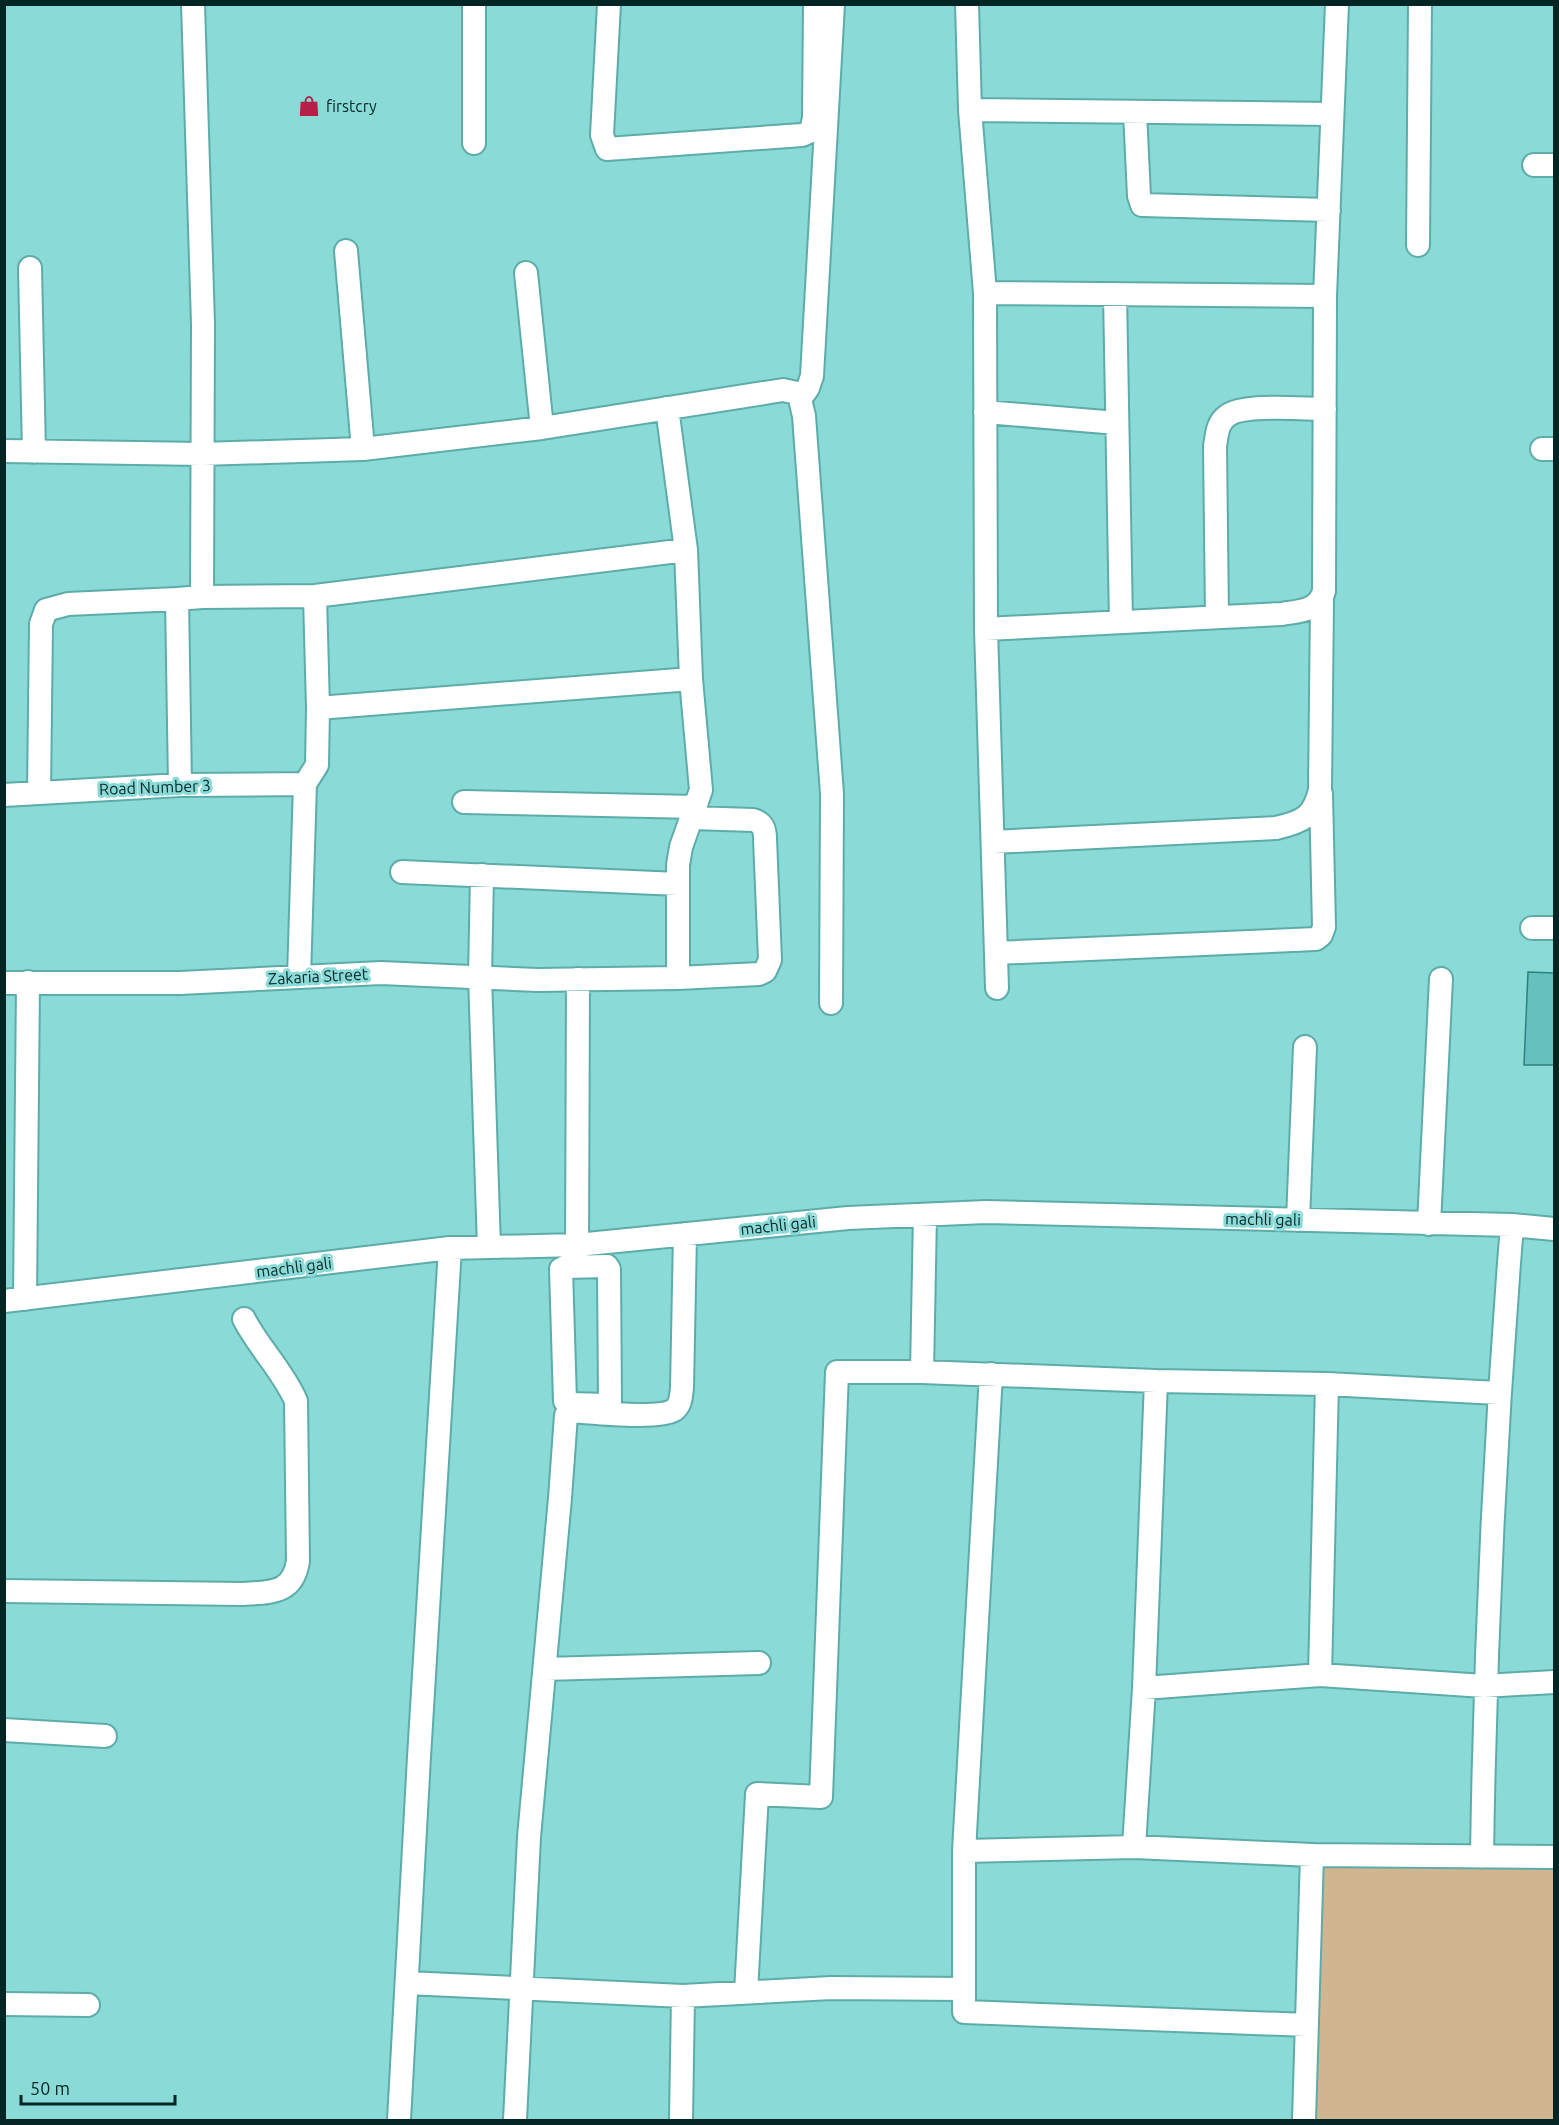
<svg xmlns="http://www.w3.org/2000/svg" width="1559" height="2125" font-family="Ubuntu,sans-serif">
<style>
.green{fill:#d1b490}
.building{fill:#64c1be;stroke:#2e807e;stroke-width:1.5}
.lines{fill:none;stroke-linecap:round;stroke-linejoin:round}
.minor-casing{stroke:#5dacaa;stroke-width:26}
.minor{stroke:#fff;stroke-width:22}
.labels{text-anchor:middle;dominant-baseline:central;stroke-width:6;stroke-linejoin:round;paint-order:stroke}
.poi-label{font-size:16px;fill:#032625;stroke:#8adad7;text-anchor:start}
.street-label{font-size:16px;fill:#032625;stroke:#8adad7}
</style>
<rect width="100%" height="100%" fill="#8adad7"/>
<path class="green" d="M1319,1863L1554,1866V2120H1316Z"/>
<path class="building" d="M1528,972L1554,973V1065H1524Z"/>
<g class="lines">
<defs>
<path id="minor" d="M609,4L602,135L607,149L802,135L811,131L814,118L815,4
M967,4L970,110L985,293L986,629L997,988
M970,110L1332,114
M1135,112L1139,196L1142,205L1329,210
M474,143V4
M1534,165H1554
M1418,245L1420,4
M346,251L363,449
M30,268L34,452
M526,273L542,428
M985,293L1325,296L1324,591C1319,611 1300,611 1282,614L986,629
M1115,294L1121,622
M1325,296L1337,4
M800,399L808,388L812,376L833,4
M667,408L686,550
M985,412L1117,423
M1542,449H1554
M4,451L202,454L363,449L542,428L783,390L797,393L800,399L804,416L832,794L831,1003
M315,596L318,708
M202,597L315,596L686,550L691,679L318,708L317,765L305,784L299,977
M1217,617L1215,446C1217,435 1217,423 1227,416C1243,403 1302,409 1325,409
M180,785L177,599L202,597L203,324L193,4
M39,793L41,624L46,610L68,604L177,599
M4,795L180,785L305,784
M464,802L696,807
M993,842L1276,828C1302,822 1314,817 1320,790L1322,600
M402,872L678,884
M482,875L480,977L489,1247
M1532,928H1554
M996,953L1316,939L1321,935L1324,927L1321,794
M678,978V865L681,847L701,790L691,679
M4,983H180L381,973L537,980L678,978L759,974L765,971L770,960L765,839C765,829 763,823 753,820L692,818
M1298,1220L1305,1047
M1429,1224L1441,979
M577,1260L578,979
M607,1266L609,1269L610,1402L607,1405L569,1404L565,1401L561,1269L565,1267Z
M25,1299L28,982
M4,1301L450,1248L577,1245L848,1218L986,1212L1512,1225L1554,1229
M922,1372L925,1215
M991,1374L964,1851V2012L1307,2025
M4,1591L243,1594C271,1592 293,1594 298,1561L296,1401C283,1371 259,1348 244,1319
M545,1669L759,1663
M1320,1675L1327,1384
M1144,1688L1320,1675L1484,1686L1554,1682
M4,1730L105,1736
M1134,1847L1144,1688L1156,1381
M964,1851L1134,1847L1312,1855
M1482,1857C1485,1646 1495,1436 1512,1225
M407,1983L683,1996L831,1988L964,1989
M746,1992L757,1794L821,1797L837,1372H922L1156,1381L1327,1384L1498,1393
M4,2004L88,2005
M399,2120L419,1757L450,1248
M515,2120L529,1837L560,1498L566,1415L569,1411C590,1412 658,1420 674,1410C681,1405 681,1396 682,1388L685,1234
M681,2120L683,1996
M1304,2120L1312,1855L1554,1857"/>
</defs>
<use href="#minor" class="minor-casing"/>
<use href="#minor" class="minor"/>
</g>
<defs>
<symbol id="shop-bare" viewBox="-9 -9 18 18"><path d="M-5-2.5h2.3a2.7 3.5 0 0 1 5.4 0H5L5.5 6h-11ZM-1.5-2.5h3a1.5 2.3 0 0 0-3 0Z" fill="#b32146" stroke="#8adad7" stroke-width="2.5" paint-order="stroke"/></symbol>
</defs>
<g fill-rule="evenodd">
<use href="#shop-bare" x="294" y="91" width="30" height="30"/>
</g>
<g class="labels">
<g class="poi-label">
<text x="326" y="106">firstcry</text>
</g>
<g class="street-label">
<text transform="translate(155 787) rotate(-2)">Road Number 3</text>
<text transform="translate(318 976) rotate(-3)">Zakaria Street</text>
<text transform="translate(1263 1219) rotate(1)">machli gali</text>
<text transform="translate(778 1225) rotate(-6)">machli gali</text>
<text transform="translate(294 1267) rotate(-7)">machli gali</text>
</g>
</g>
<rect width="1559" height="2125" fill="none" stroke="#032625" stroke-width="12"/>
<path d="M21 2095v9h154v-9" fill="none" stroke="#032625" stroke-width="3"/>
<text x="30" y="2095" font-size="18" fill="#032625" stroke="#8adad7" stroke-width="4.5" paint-order="stroke">50 m</text>
</svg>
